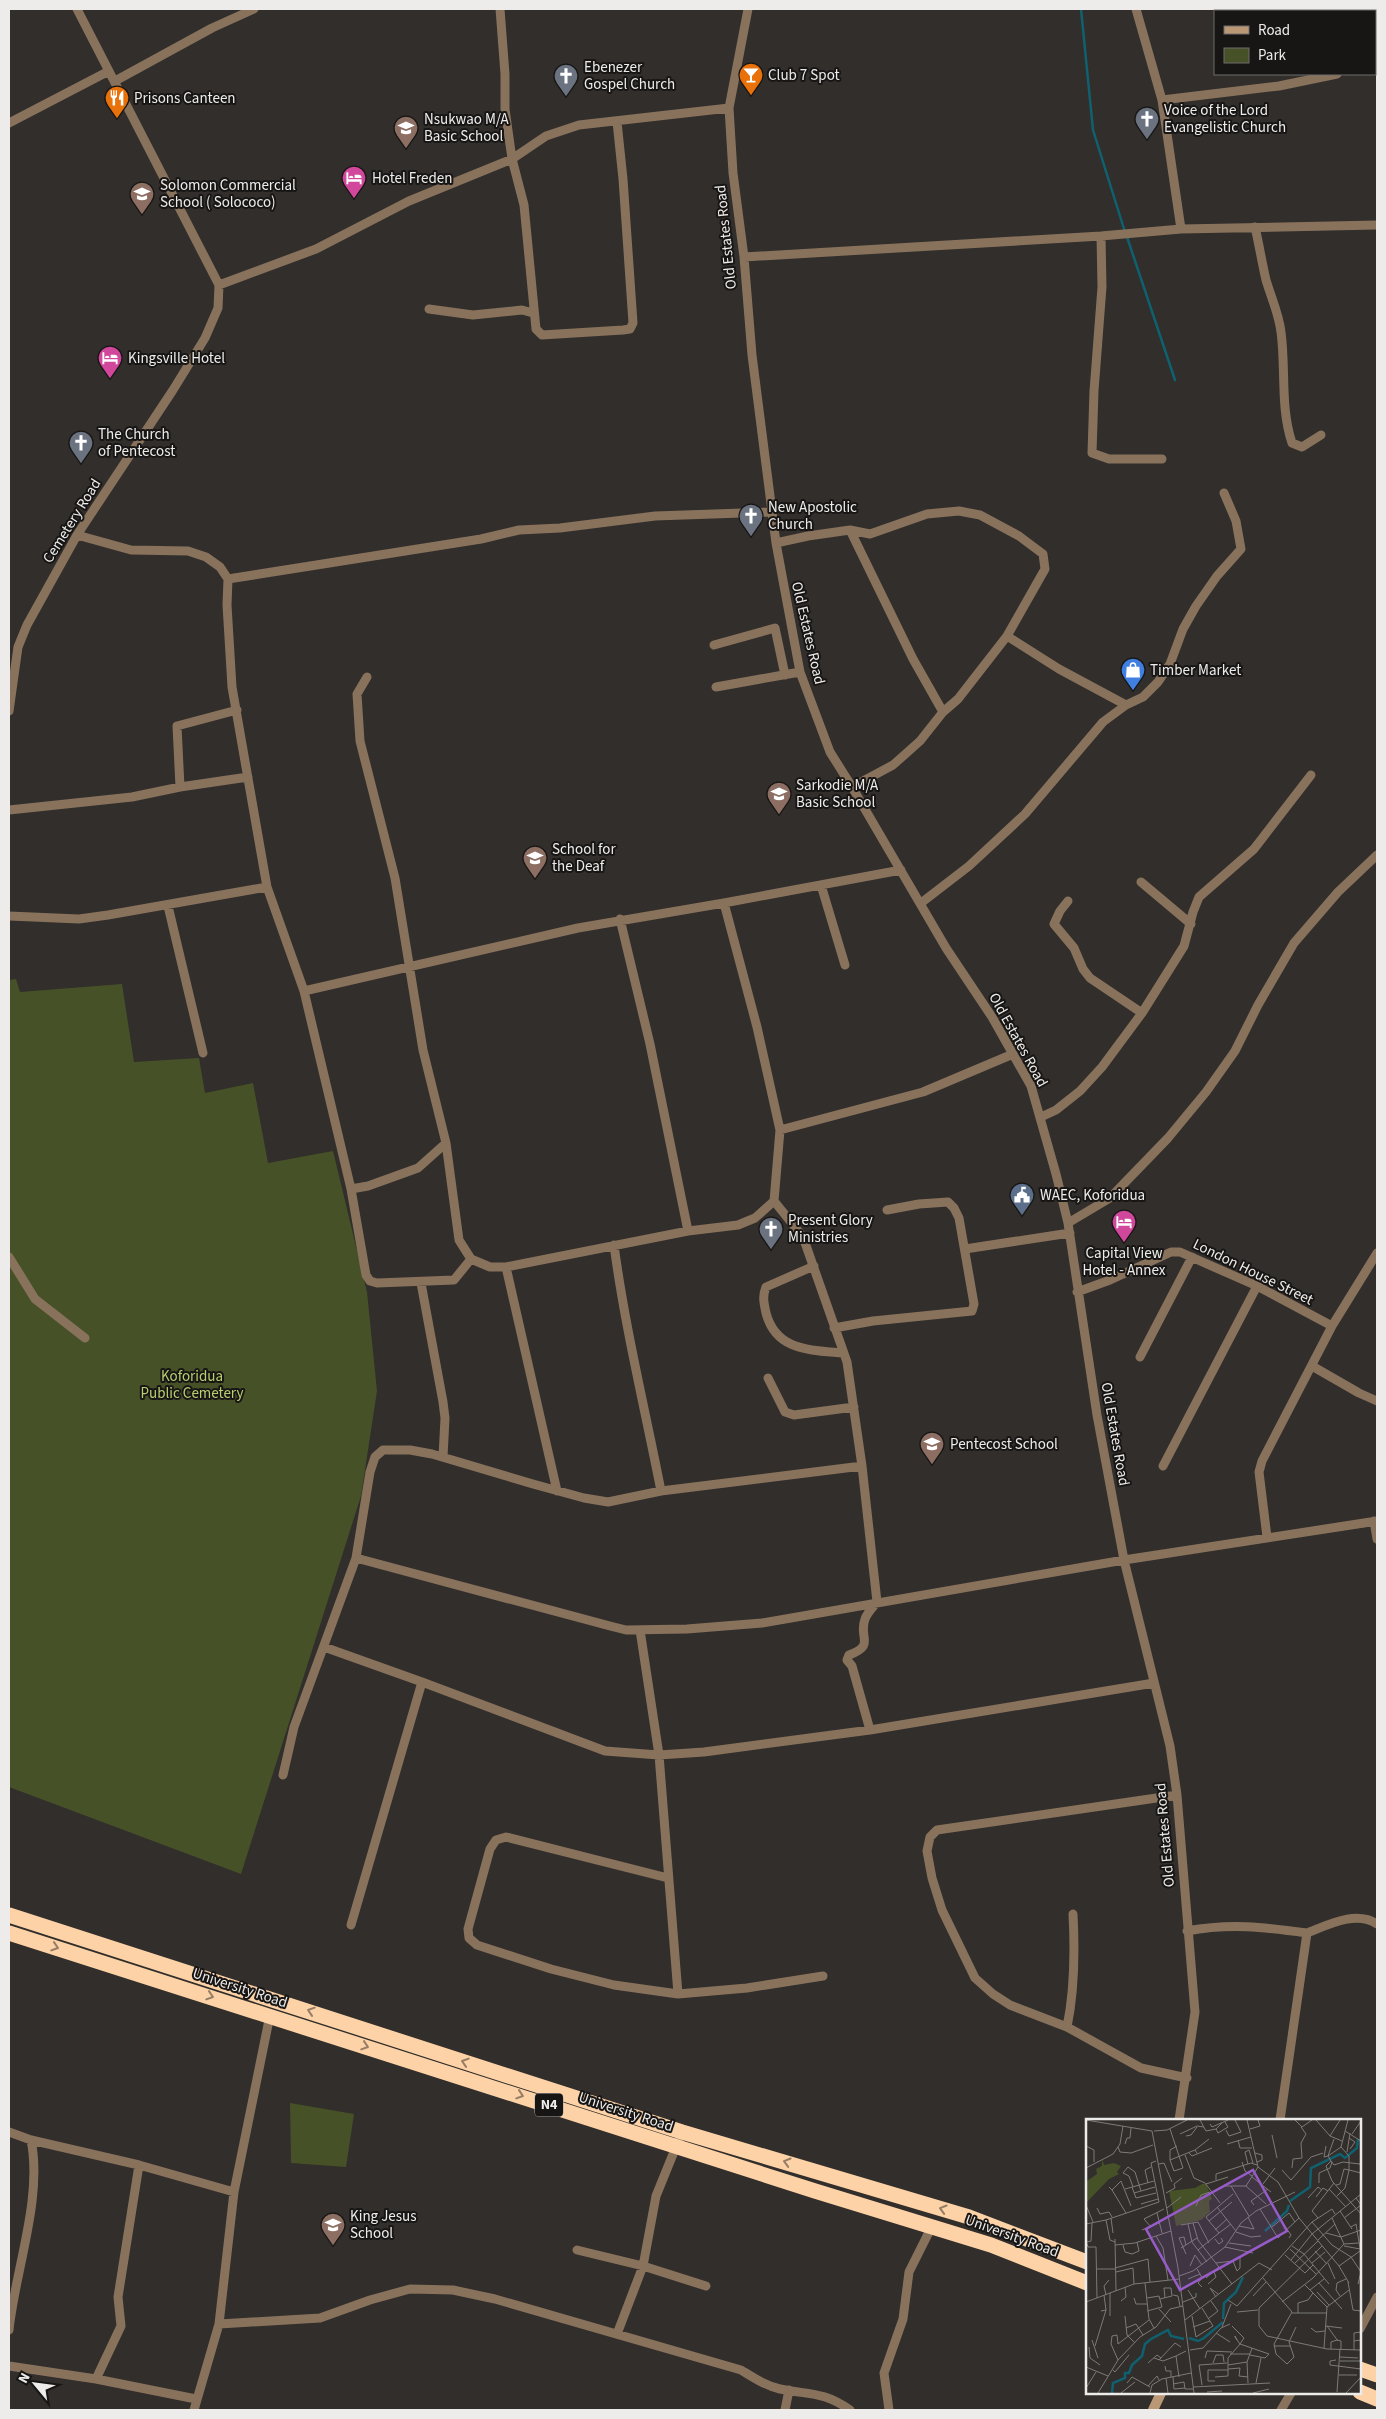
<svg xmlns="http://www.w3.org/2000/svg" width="1386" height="2419" font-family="'Source Sans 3',sans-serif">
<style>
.green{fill:#475128}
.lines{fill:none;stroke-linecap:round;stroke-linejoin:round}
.stream{stroke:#106170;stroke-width:2.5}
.street{stroke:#88725c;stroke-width:9}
.secondary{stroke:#bb9875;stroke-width:10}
.highway{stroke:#fdd2a6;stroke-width:15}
.oneway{stroke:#967d65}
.labels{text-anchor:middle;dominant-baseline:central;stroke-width:4;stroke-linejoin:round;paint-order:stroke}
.shield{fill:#181615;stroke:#aeacaa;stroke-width:1}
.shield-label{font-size:14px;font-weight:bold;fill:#eeecea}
.poi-label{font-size:15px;fill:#eeecea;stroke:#181615;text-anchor:start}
.street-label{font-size:15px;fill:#eeecea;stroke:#181615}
.park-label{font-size:15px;fill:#b8ce6f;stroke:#181615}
.inset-river{fill:none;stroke:#106170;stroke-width:2.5}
.inset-road{fill:none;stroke:#7d7a77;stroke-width:1}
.view{fill:#985cca;fill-opacity:0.15;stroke:#985cca;stroke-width:2.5}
.inset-edge{fill:none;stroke:#eeecea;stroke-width:2.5}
</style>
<rect width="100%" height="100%" fill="#312e2b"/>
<path class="green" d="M16,979L20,992L122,984L134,1062L199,1058L205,1093L253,1083L268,1163L333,1151L367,1292L377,1391L361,1496L241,1874L9,1787V980Z
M290,2103L354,2114L346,2167L291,2163Z"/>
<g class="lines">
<path class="stream" d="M1081,9L1093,130L1125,232
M1127,237L1175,380"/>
<path class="street" d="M500,9L505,74V109L512,159L524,205L536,329L542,335L623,330L630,329L633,323L623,179L617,122
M748,9L729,108L733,173L744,257L752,355L776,543L800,672L830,752L852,787L946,948L992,1017L1031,1086L1056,1174L1068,1223L1097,1415L1124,1560L1170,1746L1177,1795L1195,2012L1179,2120
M1136,9L1162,100L1181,229
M1375,67H1377
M115,81L212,28L254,9
M1162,100L1279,86L1337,74
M9,123L109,71
M1255,227C1259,244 1262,263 1266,280C1271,297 1279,314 1281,332C1286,369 1280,407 1292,443L1302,447L1321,435
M1101,236L1102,287L1094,391L1092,453L1109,459H1162
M744,257L1101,236L1181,229L1377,225
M219,285L316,249L409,201L512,159L546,136L579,125L729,108
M429,309L473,315L522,310L533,313
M850,530L913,659L943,712
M77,535L131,550L188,551L206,557L220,567L228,579L227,605L232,687L267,887L304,991L351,1189L366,1275L370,1281L377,1283L454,1280L471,1259
M776,543L808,536L850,530L870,534L927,514L959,511L980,515L1019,536L1043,554L1045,569L1007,636L958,699L943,712L920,741L893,765L852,787
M228,579L481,539L519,530L560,528L655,516L772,512
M1007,636L1059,669L1126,705
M714,645L775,628L785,675
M367,677L357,694L360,741L395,878L423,1050L446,1143L459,1240L471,1259L490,1267H506L688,1231L738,1225L755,1218L774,1201L780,1130L757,1027L724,903
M716,687L800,672
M9,711L18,647L27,625L77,535L173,390L205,338L218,308L219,285L77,9
M180,787L177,726L237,710
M9,810L132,797L180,787L248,777
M1141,882L1191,924
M821,885L845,965
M1068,901L1060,911L1054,924L1074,948L1083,969L1090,978L1142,1013
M921,903L969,866L1025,814L1103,722L1126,705L1143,697L1158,682L1170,664L1183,629L1196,606L1217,576L1241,549L1236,521L1224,493
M168,906L203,1053
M9,916L79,919L108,915L267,887
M620,919L650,1044L688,1231
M304,991L578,928L724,903L901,870
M1041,1117L1056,1110L1080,1091L1102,1067L1142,1013L1184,946L1193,912L1199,897L1254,849L1311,775
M780,1130L923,1092L1013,1054
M351,1189L368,1186L418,1168L446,1143
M774,1201L803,1237L847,1362L862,1466L877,1602C873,1607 867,1613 865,1619C858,1638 876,1645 849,1655L847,1660L852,1666L870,1730
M1068,1223L1110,1198L1168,1138L1206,1092L1235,1051L1258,1005L1294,943L1338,892L1377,855
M614,1245C625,1328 645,1409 661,1491
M965,1249L1070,1233
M9,1257L35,1299L85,1338
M814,1266L766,1287C762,1297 764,1303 766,1313C776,1351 810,1350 843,1353
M506,1267L557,1491
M421,1283L443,1402L445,1418L443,1457
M1077,1292L1110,1280L1171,1252H1180L1257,1286L1332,1326
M834,1328L873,1321L972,1311L974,1304L959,1218L954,1208L948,1202L919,1204L887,1210
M1140,1357L1192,1257
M1312,1366L1359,1393L1377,1401
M768,1378L785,1412L794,1415L854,1407
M1163,1466L1257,1286
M1374,1521L1377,1539
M1267,1537L1259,1472L1262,1461L1332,1326L1377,1253
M356,1558L610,1626L626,1630L687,1629L762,1623L1124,1560L1377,1521
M640,1630L659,1755L678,1994
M324,1647L422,1682L605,1751L659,1755L704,1752L870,1730L1154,1683
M283,1775L294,1727L356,1558L370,1472L375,1457L383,1450H410L432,1454L533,1484L584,1498L608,1502L661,1491L862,1466
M668,1878L506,1837L496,1840L490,1849L468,1929L469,1938L477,1945L551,1969L614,1985L678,1994L747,1988L823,1976
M1073,1914C1075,1952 1075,1989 1067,2027L1141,2068L1187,2078
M351,1925L422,1682
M1187,1931C1230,1923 1264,1927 1307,1933L1280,2120
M1307,1933C1328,1925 1356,1910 1377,1924
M1067,2027L1010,2005L993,1994L975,1978L942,1910L932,1878L927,1851L930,1837L937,1830L1177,1795
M9,2132L31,2140L139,2165L234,2192
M577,2250L643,2266L706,2286
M219,2324L320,2318L370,2300L410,2289L453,2290L495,2299L741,2370C754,2378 766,2386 780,2389C809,2395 823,2391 850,2410
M1360,2329L1377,2297
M9,2330C15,2271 43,2198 31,2140
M617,2334L643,2266L656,2196L682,2132
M9,2366L96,2379L196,2399
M96,2379L121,2326L118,2297L139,2165
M194,2410L219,2324L234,2192L270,2015
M785,2410L789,2390
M889,2410L884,2373L903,2319L909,2272L932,2226
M1281,2410L1291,2393"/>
<path class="secondary" d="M1153,2410L1161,2393"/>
<path class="highway" d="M9,1915L682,2132L969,2217L1087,2262
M9,1933L815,2191L991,2245L1087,2283
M1360,2369L1377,2375
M1360,2392L1377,2399"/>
</g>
<defs><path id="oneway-chevron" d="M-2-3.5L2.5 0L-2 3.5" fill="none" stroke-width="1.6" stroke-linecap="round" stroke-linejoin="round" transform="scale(1.25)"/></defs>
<g class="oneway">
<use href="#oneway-chevron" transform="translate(55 1947) rotate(18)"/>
<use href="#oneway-chevron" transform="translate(210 1996) rotate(18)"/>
<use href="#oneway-chevron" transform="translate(311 2011) rotate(-162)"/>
<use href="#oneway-chevron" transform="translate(365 2046) rotate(18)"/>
<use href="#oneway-chevron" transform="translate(465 2062) rotate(-162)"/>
<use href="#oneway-chevron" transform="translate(520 2095) rotate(18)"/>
<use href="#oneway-chevron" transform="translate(787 2162) rotate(-164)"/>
<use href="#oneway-chevron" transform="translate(943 2209) rotate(-163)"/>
</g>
<defs>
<symbol id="bar-pin" viewBox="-11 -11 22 30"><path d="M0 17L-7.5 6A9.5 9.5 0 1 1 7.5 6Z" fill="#e8710a" stroke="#181615"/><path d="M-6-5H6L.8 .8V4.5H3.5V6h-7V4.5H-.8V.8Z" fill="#fff"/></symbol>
<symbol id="church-pin" viewBox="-11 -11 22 30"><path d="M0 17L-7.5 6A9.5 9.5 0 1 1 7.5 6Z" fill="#6b7280" stroke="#181615"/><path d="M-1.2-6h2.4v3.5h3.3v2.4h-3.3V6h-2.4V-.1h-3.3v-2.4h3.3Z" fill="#fff"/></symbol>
<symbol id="restaurant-pin" viewBox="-11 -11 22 30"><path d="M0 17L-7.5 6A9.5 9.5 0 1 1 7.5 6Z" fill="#e8710a" stroke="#181615"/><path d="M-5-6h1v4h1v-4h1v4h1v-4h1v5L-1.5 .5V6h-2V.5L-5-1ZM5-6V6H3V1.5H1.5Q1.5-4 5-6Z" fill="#fff"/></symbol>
<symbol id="school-pin" viewBox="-11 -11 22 30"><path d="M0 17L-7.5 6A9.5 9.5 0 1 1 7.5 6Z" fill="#8d6e63" stroke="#181615"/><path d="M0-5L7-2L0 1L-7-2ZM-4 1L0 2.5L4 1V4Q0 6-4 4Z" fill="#fff"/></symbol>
<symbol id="hotel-pin" viewBox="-11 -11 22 30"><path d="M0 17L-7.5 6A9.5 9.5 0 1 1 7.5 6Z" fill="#d1479c" stroke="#181615"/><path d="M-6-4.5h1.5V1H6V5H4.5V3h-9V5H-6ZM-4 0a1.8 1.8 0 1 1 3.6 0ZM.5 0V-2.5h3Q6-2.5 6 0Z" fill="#fff"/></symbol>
<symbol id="shop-pin" viewBox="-11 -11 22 30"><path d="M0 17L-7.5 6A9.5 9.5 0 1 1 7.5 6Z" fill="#3f7fe0" stroke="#181615"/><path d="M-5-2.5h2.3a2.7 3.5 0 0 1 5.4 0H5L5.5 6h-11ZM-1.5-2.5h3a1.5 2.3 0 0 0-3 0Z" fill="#fff"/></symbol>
<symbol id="civic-pin" viewBox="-11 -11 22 30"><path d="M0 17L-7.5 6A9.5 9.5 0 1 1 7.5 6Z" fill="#5c6f8a" stroke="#181615"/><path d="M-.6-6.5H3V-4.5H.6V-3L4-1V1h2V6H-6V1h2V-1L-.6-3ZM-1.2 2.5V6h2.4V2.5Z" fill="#fff"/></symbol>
</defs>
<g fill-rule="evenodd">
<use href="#bar-pin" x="737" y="61" width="28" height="38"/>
<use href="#church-pin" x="552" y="62" width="28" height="38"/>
<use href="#restaurant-pin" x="103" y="84" width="28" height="38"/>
<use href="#church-pin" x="1133" y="105" width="28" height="38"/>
<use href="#school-pin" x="392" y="114" width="28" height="38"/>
<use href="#hotel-pin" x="340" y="164" width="28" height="38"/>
<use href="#school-pin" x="128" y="180" width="28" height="38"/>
<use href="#hotel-pin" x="96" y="344" width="28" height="38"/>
<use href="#church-pin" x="67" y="429" width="28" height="38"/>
<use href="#church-pin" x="737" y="502" width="28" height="38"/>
<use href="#shop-pin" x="1119" y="656" width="28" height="38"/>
<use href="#school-pin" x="765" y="780" width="28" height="38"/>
<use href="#school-pin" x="521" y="844" width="28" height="38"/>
<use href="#civic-pin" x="1008" y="1181" width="28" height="38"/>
<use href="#hotel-pin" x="1110" y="1208" width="28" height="38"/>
<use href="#church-pin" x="757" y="1215" width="28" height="38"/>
<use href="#school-pin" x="918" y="1430" width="28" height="38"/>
<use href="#school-pin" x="319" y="2211" width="28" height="38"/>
</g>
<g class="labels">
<rect class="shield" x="535" y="2093.5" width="28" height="23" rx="4"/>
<g class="shield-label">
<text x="549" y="2105">N4</text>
</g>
<g class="poi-label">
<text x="584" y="67">Ebenezer<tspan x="584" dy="17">Gospel Church</tspan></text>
<text x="768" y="75">Club 7 Spot</text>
<text x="134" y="98">Prisons Canteen</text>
<text x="1164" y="110">Voice of the Lord<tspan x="1164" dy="17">Evangelistic Church</tspan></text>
<text x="424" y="119">Nsukwao M/A<tspan x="424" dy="17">Basic School</tspan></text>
<text x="372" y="178">Hotel Freden</text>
<text x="160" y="185">Solomon Commercial<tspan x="160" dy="17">School ( Solococo)</tspan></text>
<text x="128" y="358">Kingsville Hotel</text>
<text x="98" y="434">The Church<tspan x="98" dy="17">of Pentecost</tspan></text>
<text x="768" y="507">New Apostolic<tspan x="768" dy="17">Church</tspan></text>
<text x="1150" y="670">Timber Market</text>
<text x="796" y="785">Sarkodie M/A<tspan x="796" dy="17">Basic School</tspan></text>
<text x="552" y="849">School for<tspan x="552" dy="17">the Deaf</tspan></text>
<text x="1040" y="1195">WAEC, Koforidua</text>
<text x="788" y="1220">Present Glory<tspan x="788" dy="17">Ministries</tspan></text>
<text x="1124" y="1253" text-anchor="middle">Capital View<tspan x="1124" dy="17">Hotel - Annex</tspan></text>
<text x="950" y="1444">Pentecost School</text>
<text x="350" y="2216">King Jesus<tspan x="350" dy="17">School</tspan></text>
</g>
<g class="street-label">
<text transform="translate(726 237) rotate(-96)">Old Estates Road</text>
<text transform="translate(72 521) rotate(-58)">Cemetery Road</text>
<text transform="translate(808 633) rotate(77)">Old Estates Road</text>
<text transform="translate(1018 1040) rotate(61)">Old Estates Road</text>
<text transform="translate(1253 1272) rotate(26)">London House Street</text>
<text transform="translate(1115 1434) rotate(80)">Old Estates Road</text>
<text transform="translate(1165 1835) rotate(-95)">Old Estates Road</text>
<text transform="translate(240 1988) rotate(18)">University Road</text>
<text transform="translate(626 2112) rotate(18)">University Road</text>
<text transform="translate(1012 2236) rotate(20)">University Road</text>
</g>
<g class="park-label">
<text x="192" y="1376">Koforidua<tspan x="192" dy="17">Public Cemetery</tspan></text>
</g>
</g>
<g transform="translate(1086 2119)">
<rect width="275" height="275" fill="#312e2b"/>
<path d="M16,39L18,46L28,44L35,47L31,53L33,55L23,60L0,84L1,62L11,55L10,50L16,47ZM116,65H120L126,80L123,82L124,93L115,101L90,107L83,72L109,69Z" fill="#475128"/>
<path class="inset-river" d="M204,82L224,68L225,49L254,35L259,39L271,29L272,20M179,112L201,92L203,86M137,200L138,184L150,173L157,158M103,219L112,222L118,219L137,203M26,274L27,264L39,259V254H43L46,246L56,237L59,225L65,220L82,211L85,217L98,220"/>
<path class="inset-road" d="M0,1L66,12M114,1L120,12L130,10M161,1L172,48L192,63L213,99L253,147L263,164M209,1L216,8L226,1M230,1L244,17L256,22M262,1L255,28L242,37L245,42L240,47L246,62L275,95M136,4L130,10L132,14L142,8L139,3M124,5L126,8L142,1M84,10L97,49L88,52L84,41M164,10L174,7L172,1M140,11L143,17L155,13L149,1M66,12L92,149L108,274M68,12L81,11L101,1M259,12L275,22M94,15L111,7L118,8M266,15L275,2M186,16L191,39M100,17L105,16L111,8M244,17L254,1M263,19L269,23L264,30M152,21L154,29H166M39,25L41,19H44L45,9M141,25L165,18M0,27L8,31V43M91,27L84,31V41L109,31L111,34M240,27L238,38L242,37L248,20M32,28L34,33L45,34L67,26M255,28L263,37V51L275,54M109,31L123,20M261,33L264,14M103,34L106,37L126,29M169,34L176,36V41L171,43M99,36L108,59L119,64L134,84M245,42L248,46L257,43L274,45L275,48M156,43L159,52L166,57M73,45L78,44L86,63M162,45L159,33L163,31L167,44M0,49L27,35L34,25L37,7M206,49L207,40L216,39L215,24L220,15L215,8M196,51L205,61L225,38L237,34M166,58L185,73M130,61V55L165,44L171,46M62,64L59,51L65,48M233,64V54L244,49L246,43M120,65L142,58M177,65L189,49M250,66L254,65L258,50L263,51L259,69L251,77M145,67L163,97M160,67L180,85M23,68L26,71L35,62L45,87M46,68L50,79L70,74M47,68L43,57L37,54L42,48L49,53L55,72M39,70L68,62M243,70L260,88M26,71L40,94M126,73L139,67H160L172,48M48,74L69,68M80,74L89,69L88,65L96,59M230,78L237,69L242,72M222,79L232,68L236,71M55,85L72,80M0,86L7,103M168,86L165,82L182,70M110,87L115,76L124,73M131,88L150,112M11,89L14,95L23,93L26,98M81,89L95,78M174,90L192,119L213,99M254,92L266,110M71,94L76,114M25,99L27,114M232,99L226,92L248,64M246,99L258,125M258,99L275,86L270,79M123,102L120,98L147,75M226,103L246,126L265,138L275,153L272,165M107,104L112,121L146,165M0,105L20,101M102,105L106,123L121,143M145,105L133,114L123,102L146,83M95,106L112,103L123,124M198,106L205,116L203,119M153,107L168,110L162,98M65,108L58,100L78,90M186,108L203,94L209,103M265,108L270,105L275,135M56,111L73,104M129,111L141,100M150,113L165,118L175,117M240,114L255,118L275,111M226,115L275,75M70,117L77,129L82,161M29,120L30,172M129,120L133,125L137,122L135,119M232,121L249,105M0,122L2,128H10L11,179M0,123L5,122L6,104M29,123L24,121L20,101L73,83L65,44L70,42M143,124L165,127M258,125L273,124M29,126L49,124L85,112M37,126L39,133L46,135L53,132L51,123M206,127L218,135L243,165M236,127L173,189V207L181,217L204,222L241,230L275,231M258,127L274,130M139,128L167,134M95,129L111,119M204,130L230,155M112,131L133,114M229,132L241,145M100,135L93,119L98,118L100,126M199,136L219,154L227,146M205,141L226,115M130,144L147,142L151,152L154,149V138M209,144L232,122M226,144L239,133M242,144L249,160M104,147L109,136L116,146M253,147L274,132M29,149L62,140L64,163M11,150H29M30,153L47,149L48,165M114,155L116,159L112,164L116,168M93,157L107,152L139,128L155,104L170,92L209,73M120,159L133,148M177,159L206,193L188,225L190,235L201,245L208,238L203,223L210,208M102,160L114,155L111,150M262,163L267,191L275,192M59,164L63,200L68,209M233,164L256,190M122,165L130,158L128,153M219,166L241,188M102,171L114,190M224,171L238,160M231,173L243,186M24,174V197M20,176L18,167L23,161M87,176L92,177L94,187M167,177L180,163M254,177L250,171L251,164L260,160M130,178L124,169L132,175M48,179L50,185H61M61,179L73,177L76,188L61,192M79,179L78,169H85M74,180L86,177L85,169M142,181L151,187L226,103L246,90L249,95M35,182L40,178L39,168M0,183L48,165L93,160M97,183L110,178V174M196,183L227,159L258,125M241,188L263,171M73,190L85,203M15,192L20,191L18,176M151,193L172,191M206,194H241M212,194V184L222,181L227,174M39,197L41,216L49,224M106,197L110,218L127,207L116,189M123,199L132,192L125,182M99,201L173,144L186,151M146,207L158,219L154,225L183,235M240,207L256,209M241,207L252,222M107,208L124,202M136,208L145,185M40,209L50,205L57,216M225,209L230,213L239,212M130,214L144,223M31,216L32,225L63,201M31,216L26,217L25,225L32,241M6,221L12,239M268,222V214L275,213M9,227L20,191M188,227H204M3,228L4,239L14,246M238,229L241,188M245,230V223L251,221L255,222V230M104,231L117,229L135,209L144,205M268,231V222L275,221M144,235H164M164,236L179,239L183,235M254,238L272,239M68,239L77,242L90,237M119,239L121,232L146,233M73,241L89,224L95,228M250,241L244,242V246L275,250M254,242H275M62,244L71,236L75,239M127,244L130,236H137L138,243M142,246L161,243M79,247L80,252H85V258M0,248L22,257M142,250L154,249L153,257L162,258M27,251L29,253L43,236M253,256H271M87,258L88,270L99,269M93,258L90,237L100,232M129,258L142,257V239L154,225L151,221L149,218V217L151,221M80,259L82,274M129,262H122V251H142M41,264L46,258L64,268M162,264L161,243L166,229M170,264L175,239M87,265L98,263L99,270H107M116,266L113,246L141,244M62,267L71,257L73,261M107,268L184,264M0,269L10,253M121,273L136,272M251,273L254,230M12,274L32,241L54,218L70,208L84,190L97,187M35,274L49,263M64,274L66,266L76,260L105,254M167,274L183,270M260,274L275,258"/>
<path class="view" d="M167,51L201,112L94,171L60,110Z"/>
<rect width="275" height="275" class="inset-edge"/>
</g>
<rect width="1386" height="2419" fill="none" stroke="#eeecea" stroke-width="20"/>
<rect x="1214" y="10" width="162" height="65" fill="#181615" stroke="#6e6c6a"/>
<rect x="1224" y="26" width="25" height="8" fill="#bb9875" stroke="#6e6c6a"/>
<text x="1258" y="35" font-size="15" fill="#eeecea">Road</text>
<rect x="1224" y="48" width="25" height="15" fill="#475128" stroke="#6e6c6a"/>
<text x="1258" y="60" font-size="15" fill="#eeecea">Park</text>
<g transform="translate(35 2384) rotate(299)" stroke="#181615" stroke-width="4" paint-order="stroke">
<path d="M0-4L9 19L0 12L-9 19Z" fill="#eeecea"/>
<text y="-8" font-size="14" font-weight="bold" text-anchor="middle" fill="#eeecea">N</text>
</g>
</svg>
